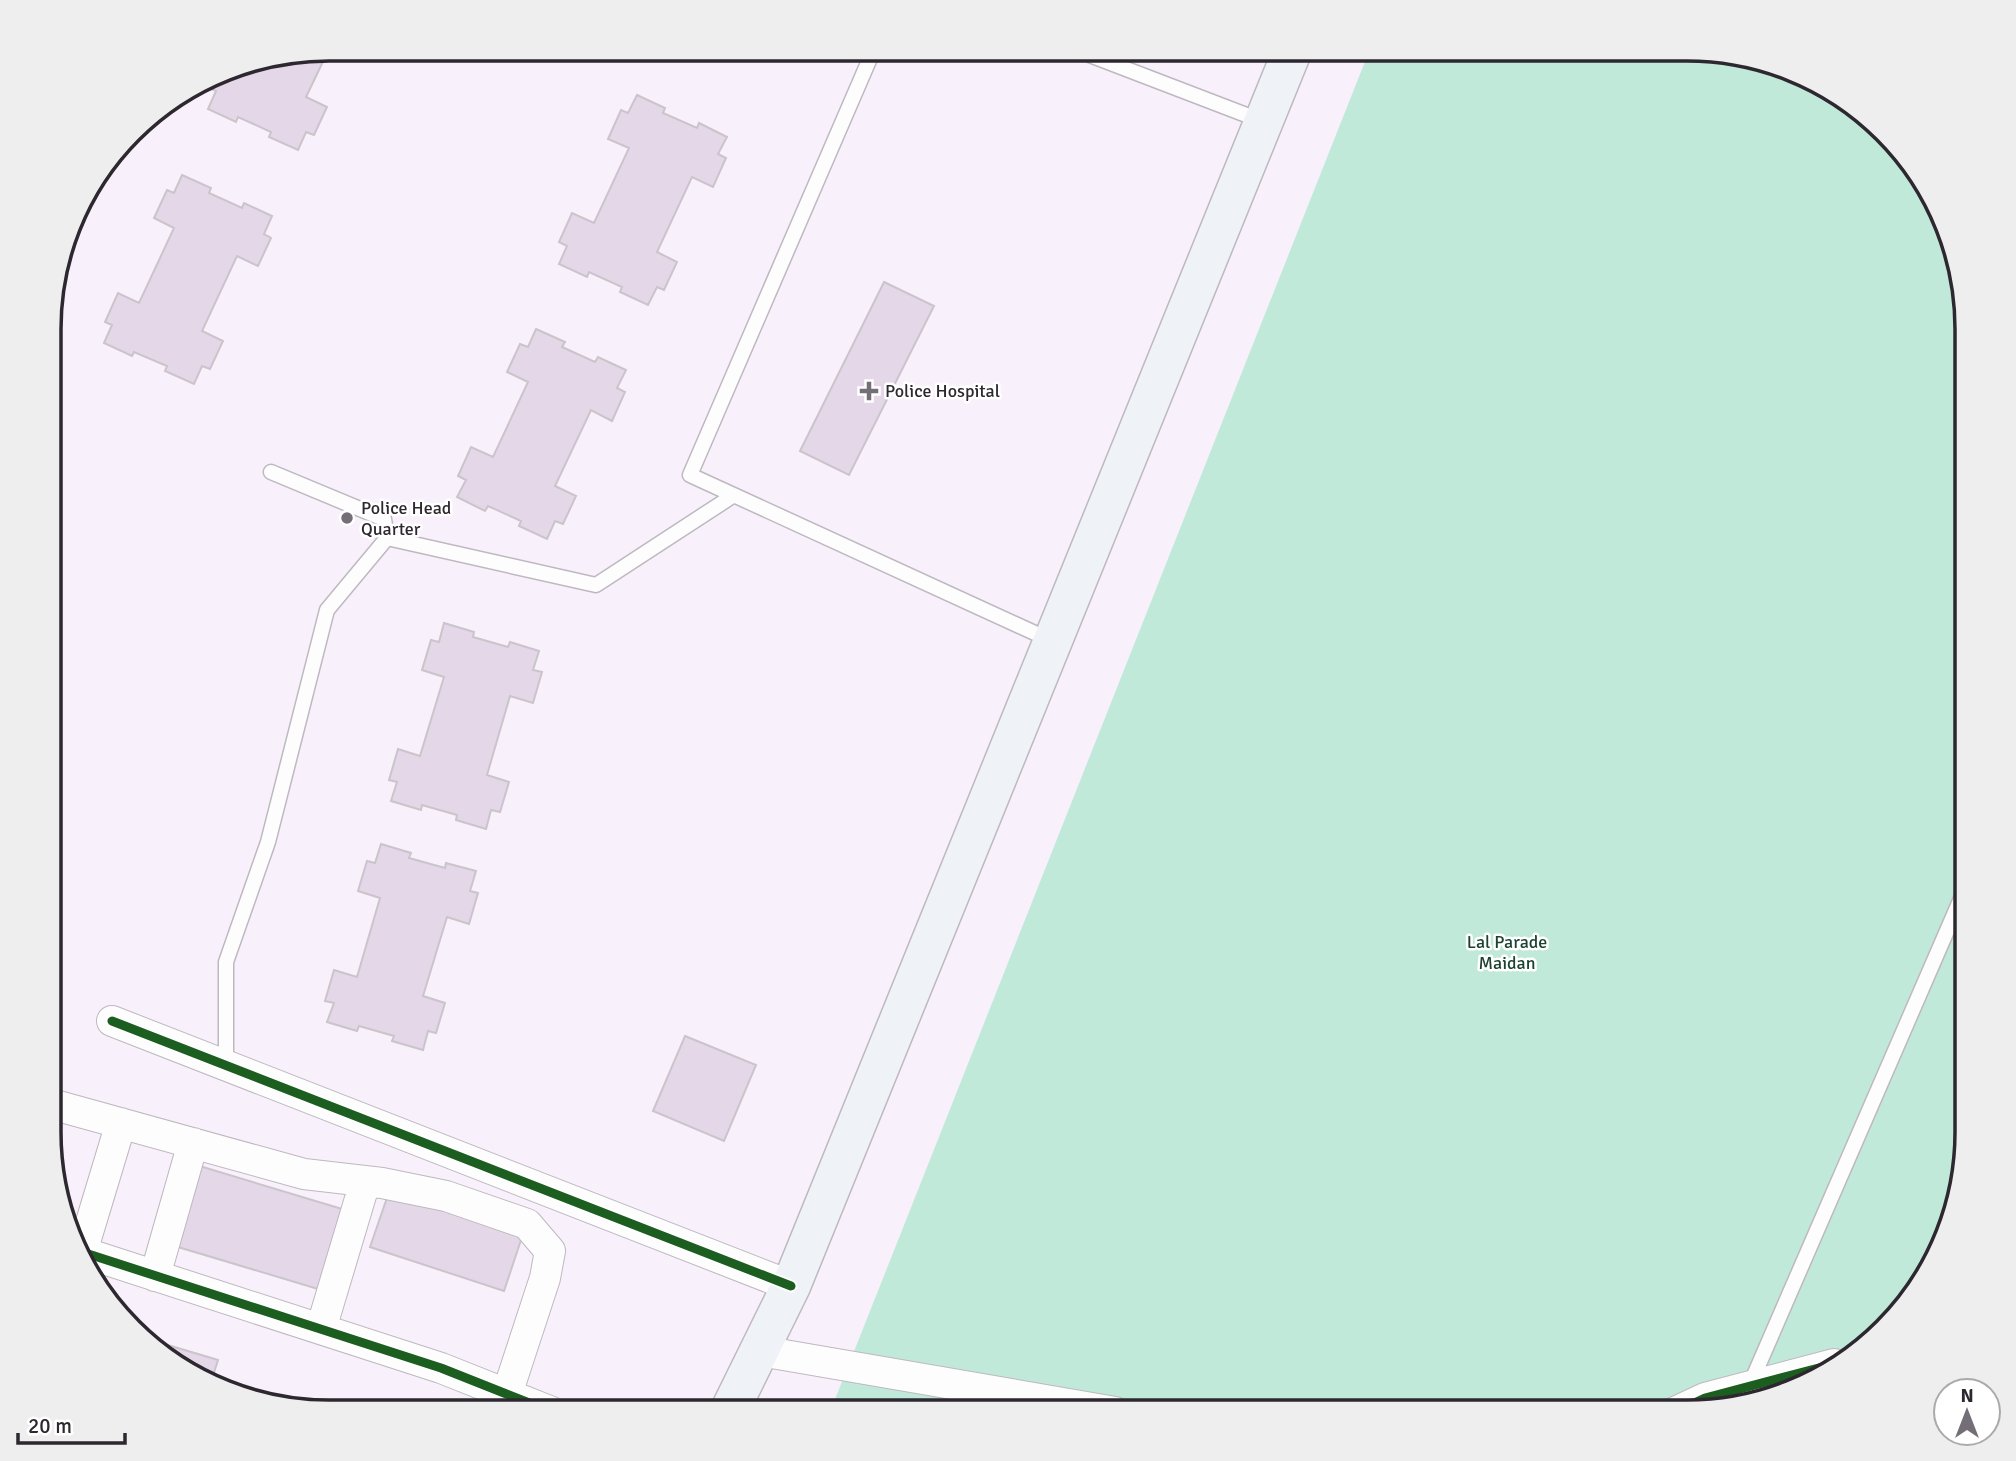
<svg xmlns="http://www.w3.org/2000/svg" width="2016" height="1461" font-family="Signika,sans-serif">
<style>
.green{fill:#c0e9da}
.building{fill:#e4d7e8;stroke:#cac4cb;stroke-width:2}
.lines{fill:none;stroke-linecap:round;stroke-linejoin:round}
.service-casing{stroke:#beb8c0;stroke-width:17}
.minor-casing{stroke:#beb8c0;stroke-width:32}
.secondary-casing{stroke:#beb8c0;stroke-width:41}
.service{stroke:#fefdfe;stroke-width:14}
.minor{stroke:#fefdfe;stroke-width:30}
.secondary{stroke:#eff3f7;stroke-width:38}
.cycleway-casing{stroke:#fff;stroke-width:13}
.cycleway{stroke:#1b5e20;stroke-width:9}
.poi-dot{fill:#746e76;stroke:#fff;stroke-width:2.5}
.labels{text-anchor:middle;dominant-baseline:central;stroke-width:5;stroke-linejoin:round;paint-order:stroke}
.poi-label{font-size:18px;fill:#2d282f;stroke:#fff;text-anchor:start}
.park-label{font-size:18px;fill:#1c4233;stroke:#fff}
.rim{fill:none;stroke:#2d282f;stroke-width:3.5}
</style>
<rect width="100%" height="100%" fill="#f8f0fa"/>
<path class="green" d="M1370,49L1705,50L1794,70L1858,107L1938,205L1966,311V1150L1946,1239L1909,1303L1811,1383L1687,1412H830Z"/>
<path class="building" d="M329,49L306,97L327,107L314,135L306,132L298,150L269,137L271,132L238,117L236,122L208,109L216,91L209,88L215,75L222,70L243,69L245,66Z
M637,95L665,108L663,113L697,128L699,123L727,137L718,154L726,158L713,187L692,177L657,252L677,262L664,290L657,287L648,305L620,292L622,287L589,272L587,277L559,264L567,246L559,242L572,213L594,223L629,148L608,139L621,110L628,113Z
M182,175L211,188L209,193L242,208L244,203L272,216L264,234L271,238L258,266L237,256L202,331L223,341L210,369L202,366L194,384L165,371L167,366L134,352L132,356L104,343L112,325L105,322L118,293L139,303L174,228L154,218L167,190L174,193Z
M884,282L934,306L849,475L800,451Z
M536,329L565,342L562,347L595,362L598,357L626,370L617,388L625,392L612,421L591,410L555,486L576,496L563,524L555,521L547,539L519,526L521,521L488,506L485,511L457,497L466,480L458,476L471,447L493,457L528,382L507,372L520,344L528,347Z
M444,623L474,632L473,637L508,647L510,642L539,651L533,670L542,672L533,703L510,696L487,775L509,782L500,812L491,810L486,829L456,820L457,815L422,805L421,810L391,801L397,782L389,780L398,749L420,756L444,677L422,670L431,640L439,642Z
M381,844L411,853L409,858L445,868L446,863L476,871L470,891L478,893L469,924L447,917L423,996L445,1003L436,1033L428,1031L423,1050L392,1041L394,1036L359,1026L357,1031L327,1022L334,1003L325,1001L334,970L357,977L380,898L358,891L367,861L375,863Z
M685,1036L756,1065L724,1141L653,1111Z
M193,1164L342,1209L318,1289L168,1244Z
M389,1192L522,1237L504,1291L370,1247Z
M151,1340L218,1360L211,1382L158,1354L150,1344Z"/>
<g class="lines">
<defs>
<path id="service" d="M874,49L690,475L1050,640
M1074,49L1262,121
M387,538L596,585L734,495
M226,1065V962L268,842L327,610L387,538L384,519L271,472
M1749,1387L1966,887"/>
<path id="minor" d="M112,1021L791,1286
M51,1104L304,1174L382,1183L446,1196L527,1224L550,1251L545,1278L507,1394
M79,1251L441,1368L552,1412
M82,1252L121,1123
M155,1276L193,1143
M321,1329L365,1182
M761,1351L1115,1412
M1675,1412L1705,1398L1834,1364"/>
<path id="secondary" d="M729,1412L791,1286L1293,49"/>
</defs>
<use href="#service" class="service-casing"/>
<use href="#minor" class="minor-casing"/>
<use href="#secondary" class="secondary-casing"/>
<use href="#service" class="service"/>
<use href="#minor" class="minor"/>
<use href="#secondary" class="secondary"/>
<defs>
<path id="cycleway" d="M112,1021L791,1286
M79,1251L441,1368L552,1412
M1675,1412L1705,1398L1834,1364"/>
</defs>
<use href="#cycleway" class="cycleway-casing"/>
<use href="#cycleway" class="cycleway"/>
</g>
<g class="poi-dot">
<path d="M865.5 380.5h7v7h7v7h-7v7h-7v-7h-7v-7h7z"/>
<circle cx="347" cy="518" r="7"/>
</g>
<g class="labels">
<g class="poi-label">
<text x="885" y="391">Police Hospital</text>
<text x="361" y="508">Police Head<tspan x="361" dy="21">Quarter</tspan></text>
</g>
<g class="park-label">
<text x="1507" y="942">Lal Parade<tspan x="1507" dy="21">Maidan</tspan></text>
</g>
</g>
<path d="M0 0H2016V1461H0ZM329 61H1687A268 268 0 0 1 1955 329V1132A268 268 0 0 1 1687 1400H329A268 268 0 0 1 61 1132V329A268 268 0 0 1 329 61Z" fill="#eee" fill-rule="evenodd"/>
<path class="rim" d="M329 61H1687A268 268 0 0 1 1955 329V1132A268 268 0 0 1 1687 1400H329A268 268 0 0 1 61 1132V329A268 268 0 0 1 329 61Z"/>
<g transform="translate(1967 1412)"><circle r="33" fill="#ffffff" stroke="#aba9ac" stroke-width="2"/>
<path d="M0-5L12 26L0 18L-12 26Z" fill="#746e76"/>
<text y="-10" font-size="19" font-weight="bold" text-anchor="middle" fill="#2d282f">N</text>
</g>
<path d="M18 1433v10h107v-10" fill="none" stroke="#2d282f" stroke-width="3.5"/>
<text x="28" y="1433" font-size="21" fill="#2d282f" stroke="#ffffff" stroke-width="5" paint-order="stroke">20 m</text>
</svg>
